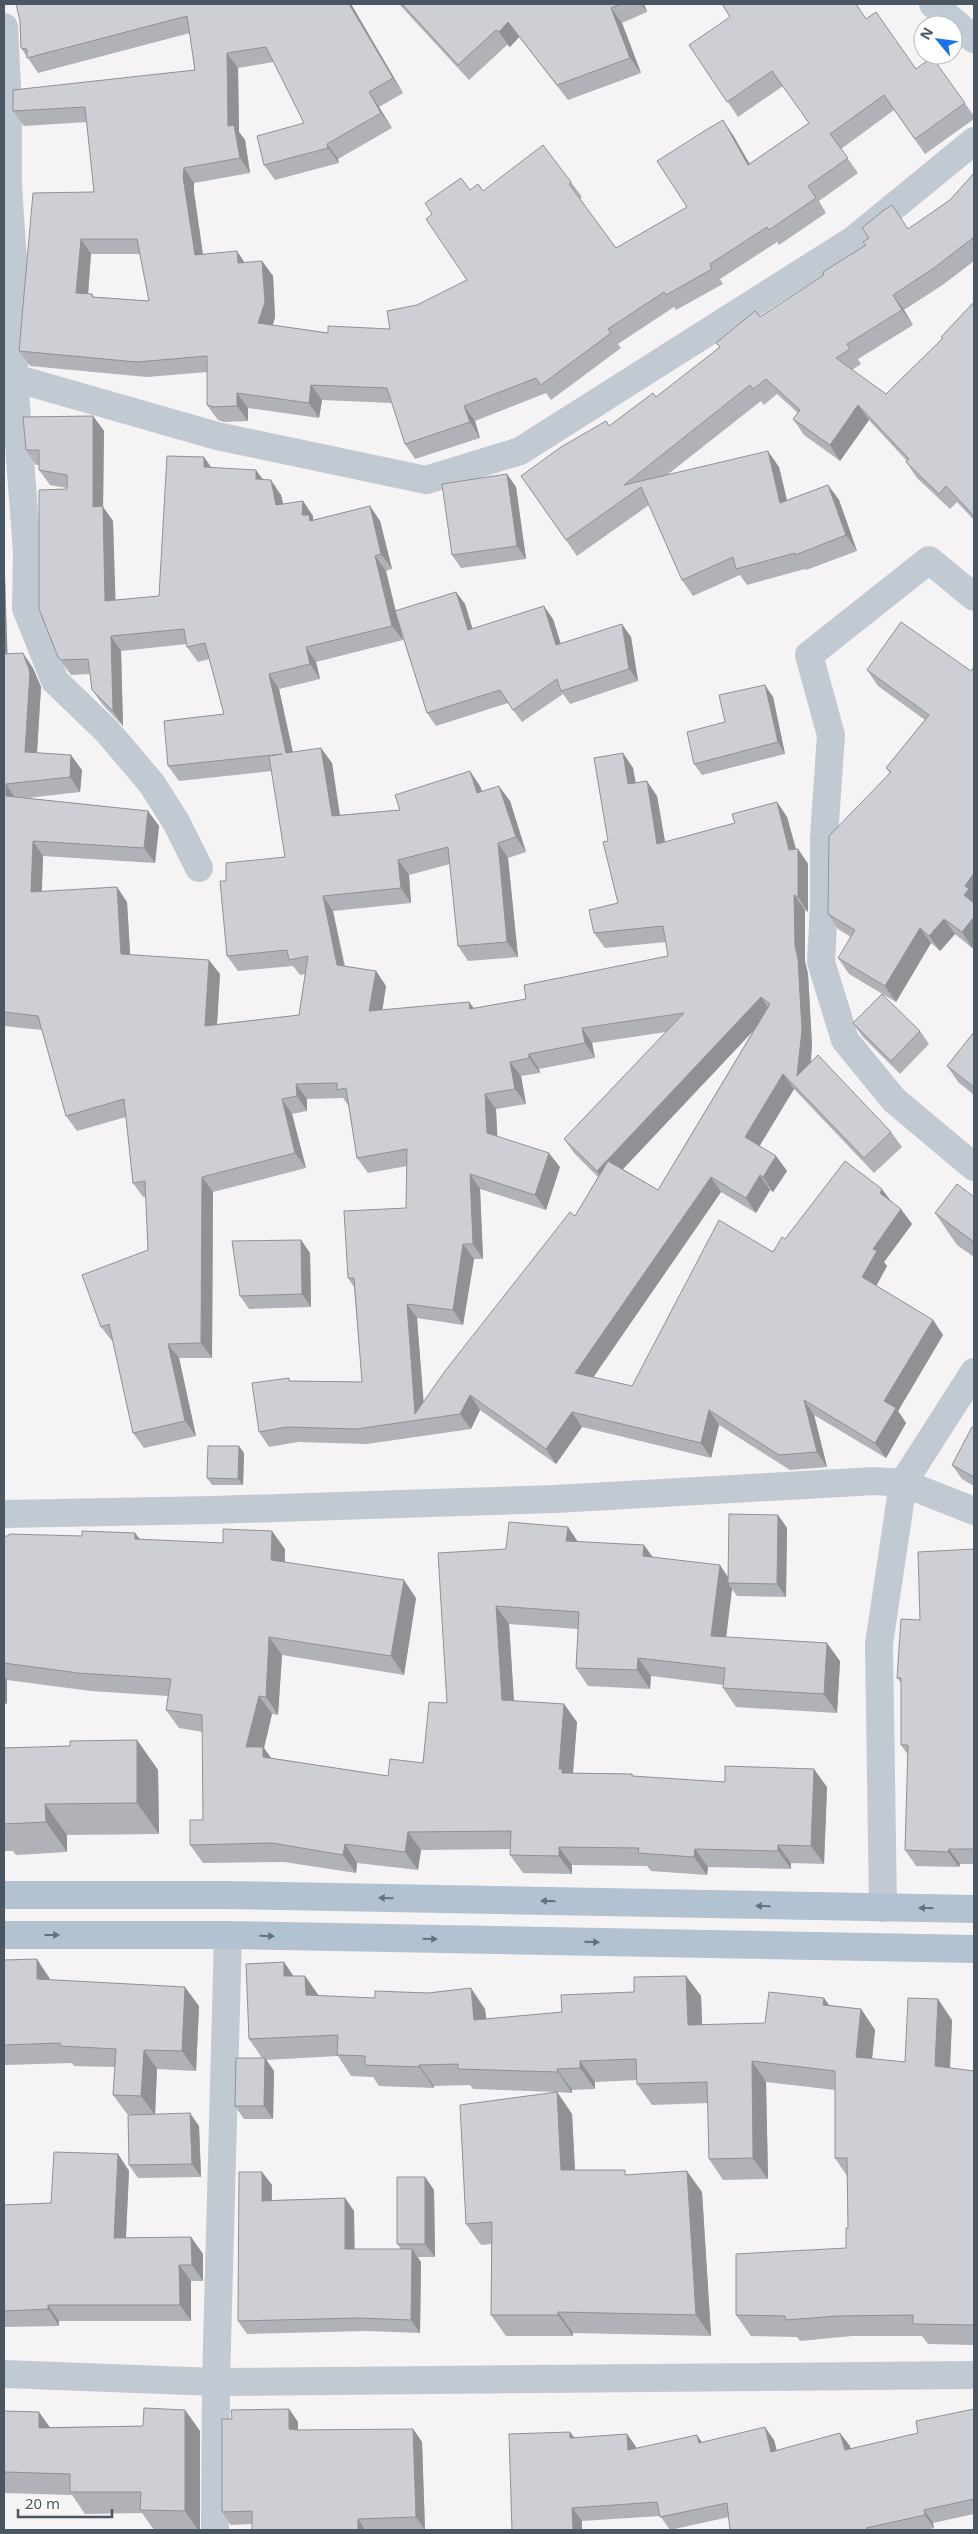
<svg xmlns="http://www.w3.org/2000/svg" width="978" height="2534" font-family="'Noto Sans',sans-serif">
<style>
.lines{fill:none;stroke-linecap:round;stroke-linejoin:round}
.minor{stroke:#c1cad2;stroke-width:28}
.secondary{stroke:#c1cbd6;stroke-width:28}
.primary{stroke:#b3c2d1;stroke-width:28}
.wall{fill:#b0b2b7;fill-rule:evenodd}
.shaded-wall{fill:#909195}
.building{fill:#cdcfd5;stroke:#909195;fill-rule:evenodd}
.oneway{fill:#64717d}
</style>
<rect width="100%" height="100%" fill="#f5f3f3"/>
<g class="lines">
<path class="minor" d="M4,27L8,106V185L14,277V379L27,552L26,608L55,681L107,731L152,784L176,822L199,868
M4,375L217,436L426,480L520,451L853,240L974,141
M974,597L929,560L809,655L831,735L824,837V905L821,962L845,1040L894,1100L974,1167
M4,1514L213,1510L555,1499L875,1481L903,1483L974,1511
M883,1908L879,1644L903,1483L974,1372
M4,2374L216,2382L974,2375
M215,2530L216,2382L228,1935"/>
<path class="secondary" d="M933,4L974,39"/>
<path class="primary" d="M4,1895H228L974,1909
M4,1935H228L974,1949"/>
</g>
<path class="wall" d="M351,4L403,93L379,107L392,128L338,159L339,163L275,180L264,165L304,123L274,62L238,68L239,132L245,140L250,173L194,183V192L203,254L245,263L262,261L273,276L275,317L273,325L328,333L390,329L417,305L467,280L470,190L483,191L571,182L582,197L580,199L616,248L687,207L733,135L749,164L809,123L783,86L738,117L689,45L866,19L916,69L932,57L974,116V119L925,154L894,110L841,149L858,173L819,201L826,213L779,245L777,242L720,279L723,284L676,310L674,307L618,344L621,348L551,400L546,393L475,421L480,438L415,459L405,444L392,403L322,400L319,418L248,408V421L224,422L218,420L207,405V372L147,377L30,366L19,351L94,192L87,122L24,126L13,111L195,70L190,33L38,73L21,48L20,21ZM91,254H140L149,301L94,297L92,294H88Z
M399,4H644L647,12L622,23L641,73L568,100L519,37L510,47L507,45L469,80Z
M974,173V261L944,284L904,310L913,325L858,359L861,364L852,370L886,394L943,338L974,302V520L957,502L950,509L917,478L906,462L907,461L869,420L840,461L804,435L793,419L798,413L777,394L764,405L761,401L667,475L779,467L787,500L828,485L839,500L857,551L806,570L805,569L747,585L740,575L693,596L682,580L649,505L577,556L521,476L609,426L656,397L760,317L908,229L950,200Z
M93,416L104,431L103,507L113,521L115,600L159,596L204,457L211,467L263,480L281,495L283,504L303,501L313,516V520L370,506L380,521L392,569L386,571L395,611L456,592L465,604L472,629L553,619L561,644L631,637L638,681L570,704L563,694L522,722L508,703L436,726L427,713L398,622L403,640L316,662L320,679L279,689L293,752L332,763L340,815L400,810L480,786L482,791L510,801L526,852L508,858L518,957L468,961L458,946L450,864L409,875L411,903L333,911L345,966L376,971L386,986L382,1010L469,1002L474,1008L526,999L668,956L666,942L605,948L594,933L618,903L608,841L623,753L633,768L636,783L657,796L665,842L735,823L777,802L787,817L796,849H798L808,864V912L805,910V961L808,974L812,1045L811,1062L891,1132L902,1147L874,1173L794,1089L759,1146L776,1156L787,1171L773,1192L770,1190L756,1213L721,1192L593,1377L632,1386L785,1239L890,1201L912,1224L884,1262L887,1266L876,1286L933,1320L943,1335L898,1411L906,1423L886,1458L814,1415L827,1467L790,1470L719,1425L711,1458L582,1427L556,1464L480,1410L471,1429L367,1444L298,1442L269,1447L259,1432L291,1381L362,1382L354,1287L348,1278L406,1208L407,1166L368,1173L357,1158L348,1104V1105L343,1098L307,1099V1111L292,1114L306,1168L213,1192L212,1358H179L196,1436L144,1448L133,1433L113,1341H112L101,1327L148,1250L146,1197H143L133,1183L126,1117L77,1131L66,1116L42,1030L4,1026V542L7,654L33,668L41,687L37,753L82,770L80,792L27,798L148,811L159,826L155,863L43,856L42,891L127,902L130,955L220,974L217,1024L299,1015L305,974L300,975L293,966L238,971L227,956L226,881L285,857L272,771L179,781L168,766L224,714L209,659L198,662L187,647V644L121,651L123,726L103,705L92,690L90,674L71,675L58,657L67,488L50,485L39,470V465H36L26,450ZM753,1031L658,1190L623,1169ZM666,1032L564,1139L575,1154L598,1177L575,1216L423,1402L417,1318L463,1325L474,1259H483L480,1189L546,1210L560,1167L497,1136L496,1109L526,1104L521,1076L540,1073L539,1069L595,1058L592,1043Z
M507,474L516,487L526,559L461,568L452,555Z
M974,667V946L972,948L955,934L940,951L931,943L896,1002L849,974L838,958L851,937L838,929L828,914L890,773L886,768L925,720L878,686L867,670L971,671Z
M773,697L785,754L702,775L694,764L725,722Z
M853,1023L920,1031L929,1044L900,1074L862,1036Z
M974,1032V1095L958,1082L947,1066Z
M974,1197V1257L957,1245L935,1213Z
M301,1240L310,1253L311,1307L249,1309L240,1296Z
M974,1428V1486L962,1479L952,1465Z
M244,1453L243,1485H212L207,1478Z
M778,1515L787,1528L786,1597L737,1596L732,1589L726,1637L840,1661L837,1713L736,1707L723,1688L724,1685L651,1676L650,1689L588,1686L576,1668L578,1629L509,1624L514,1701L577,1722L573,1773L632,1774L634,1777L827,1787L824,1864L791,1863V1869L708,1867L707,1875L651,1871L647,1866L572,1865V1874L523,1873L510,1855V1849L421,1850L418,1870L357,1863L356,1873L284,1862L203,1863L190,1845L203,1820V1732L179,1728L166,1710L168,1696L91,1691L7,1680V1704H4V1536H82L135,1533L140,1539L285,1549V1562L416,1598L404,1675L282,1655L278,1715L272,1714L264,1748L271,1758L388,1776L423,1763L447,1703L506,1549L568,1527L578,1542L644,1545L652,1557L728,1577Z
M974,1549V1864H960L959,1867L916,1866L905,1850L908,1755L901,1745V1683L897,1678L920,1620Z
M137,1740L158,1770L159,1834L67,1835V1852L16,1855L13,1851H4V1748L70,1746Z
M4,1960L50,1979V1980L199,2006L196,2071L157,2069L155,2114L199,2126L201,2177L138,2178L129,2165L136,2115L127,2114L113,2095L115,2067L74,2066L72,2063L4,2065Z
M284,1962L293,1976H305L319,1996L485,2009L486,2019L562,2012L634,1992L686,1976L701,1996L702,2025L765,2023L824,1998L829,2005L861,2009L875,2030L872,2059L905,2062L952,2020L950,2068L974,2071V2345L928,2344L922,2336H852L800,2341L797,2337L751,2336L736,2315L846,2248L848,2228L847,2176L835,2158V2090L766,2082L768,2179L723,2180L709,2159L708,2103L652,2105L637,2084V2080L595,2082V2089L572,2090V2093L557,2092L572,2114L575,2170L629,2175L702,2192L711,2336L573,2333V2336H506L491,2315V2244L481,2245L466,2224L557,2092L473,2089L470,2085L434,2086V2088L379,2086L373,2077L351,2076L338,2056L266,2060L274,2071L273,2119H244L235,2106L262,2058L249,2039Z
M118,2154L129,2171L126,2238L191,2237L203,2254V2281H191V2321H59V2326L4,2327V2205L51,2203Z
M262,2172L272,2185V2200L345,2198L354,2211V2249H401L397,2244L425,2177L434,2190L435,2257H417L421,2262L420,2333L367,2331L247,2334L238,2321Z
M289,2409L298,2422V2430L413,2429L422,2442L425,2530H252V2524L231,2525L222,2512L232,2419Z
M974,2409V2514L933,2523L934,2528L926,2530H730L729,2517L670,2530L660,2516L582,2521L512,2530L570,2432L575,2438L627,2434L636,2447V2448L702,2442L774,2440L777,2451L850,2446V2449L918,2433Z
M185,2410L200,2431V2530H154L142,2513L85,2514L72,2495L4,2493V2411L50,2427L143,2426Z"/>
<path class="shaded-wall" d="M349,4H351L403,93L393,78Z
M641,4H644L647,12Z
M611,8L622,23L641,73L630,58Z
M508,22L519,37L510,47L499,32Z
M227,53L238,68L239,132L245,140L250,173L240,158L228,126Z
M369,92L379,107L392,128L381,113Z
M723,120L733,135L759,180L748,165Z
M327,144L338,159L339,163L328,148Z
M184,168L194,183V192L205,270L195,255L183,177Z
M81,239L91,254L87,308L76,293Z
M237,251L247,266L238,263Z
M262,261L273,276L275,317L269,338L258,323Z
M893,295L904,310L913,325L902,310Z
M311,385L322,400L319,418L309,403Z
M237,393L248,408V421L237,406Z
M858,405L869,420L840,461L830,445Z
M464,406L475,421L480,438L470,422Z
M93,416L104,431L103,507L113,521L116,616L105,601L93,507Z
M768,451L779,467L791,518L780,503Z
M204,457L214,472L204,467Z
M256,470L267,485L256,479Z
M507,474L516,487L526,559L517,546Z
M271,480L281,495L287,520L276,505Z
M828,485L839,500L857,551L846,535Z
M303,501L313,516V520L320,530L302,515Z
M370,506L380,521L392,569L381,554Z
M4,542L8,669L4,663Z
M375,556L386,571L403,640L392,626Z
M456,592L465,604L477,643L468,630Z
M544,606L553,619L565,658L556,645Z
M622,624L631,637L638,681L629,669Z
M111,636L121,651L123,726L113,711Z
M306,647L316,662L320,679L310,664Z
M23,653L33,668L41,687L36,767L25,752Z
M269,674L279,689L296,768L286,753Z
M765,685L773,697L785,754L778,742Z
M321,748L332,763L342,831L332,816Z
M623,753L633,768L638,799L628,784Z
M71,755L82,770L80,792L70,777Z
M470,771L480,786L487,808L477,793Z
M647,781L657,796L668,859L657,844Z
M6,784L16,799L6,796Z
M499,786L510,801L526,852L516,837Z
M777,802L787,817L798,857V849L808,864V912L798,897L789,850Z
M148,811L159,826L155,863L144,848Z
M33,841L43,856L41,907L31,892Z
M498,843L508,858L518,957L507,942Z
M398,860L409,875L411,903L401,888Z
M974,873V910L964,895L965,886Z
M117,887L127,902L131,969L121,954Z
M794,895L805,910V961L808,974L812,1045L808,1091L797,1076Z
M323,896L333,911L347,980L337,965Z
M974,917V946L972,948L962,932Z
M944,919L955,934L940,951L929,936Z
M920,928L931,943L896,1002L885,986Z
M209,960L220,974L216,1041L205,1026Z
M376,971L386,986L380,1026L369,1011Z
M761,997L771,1012L607,1186L597,1171Z
M469,1002L480,1017L470,1009Z
M582,1028L592,1043L595,1058L585,1043Z
M529,1054L539,1069L540,1073L529,1058Z
M510,1062L521,1076L526,1104L515,1089Z
M783,1074L794,1089L756,1152L745,1137Z
M296,1084L307,1099V1111L297,1096Z
M485,1094L496,1109L498,1148L487,1133Z
M282,1099L292,1114L306,1168L295,1153Z
M549,1153L560,1167L546,1210L535,1195Z
M776,1156L787,1171L773,1192L763,1177Z
M470,1174L480,1189L483,1259L473,1244Z
M760,1175L770,1190L756,1213L746,1198Z
M202,1177L213,1192L212,1358L201,1343Z
M711,1177L721,1192L586,1388L575,1373Z
M882,1189L893,1204L880,1193Z
M901,1209L912,1224L884,1262L887,1266L873,1292L862,1277L873,1249Z
M301,1240L310,1253L311,1307L302,1294Z
M463,1244L474,1259L463,1325L453,1310Z
M407,1304L417,1318L425,1419L415,1414Z
M933,1320L943,1335L898,1411L906,1423L886,1458L875,1443L884,1401Z
M168,1344L179,1358L196,1436L185,1421Z
M470,1395L480,1410L471,1429L460,1414Z
M804,1400L814,1415L827,1467L817,1452Z
M709,1410L719,1425L711,1458L701,1443Z
M572,1412L582,1427L556,1464L546,1449Z
M239,1446L244,1453L243,1485L238,1479Z
M778,1515L787,1528L786,1597L777,1584Z
M568,1527L580,1545L566,1541Z
M272,1531L285,1549L284,1578L271,1560Z
M135,1533L148,1551L135,1539Z
M644,1545L657,1563L643,1556Z
M720,1565L732,1583H728L732,1589L724,1654L711,1636Z
M404,1580L416,1598L404,1675L391,1656Z
M496,1606L509,1624L515,1718L502,1700Z
M269,1637L282,1655L278,1715L266,1697Z
M827,1643L840,1661L837,1713L824,1694Z
M638,1658L651,1676L650,1689L637,1670Z
M4,1676L7,1680V1704L4,1700Z
M259,1696L272,1714L264,1748L276,1765L246,1747Z
M564,1704L577,1722L572,1784L574,1791L559,1769Z
M137,1740L158,1770L159,1834L137,1803Z
M814,1769L827,1787L824,1864L811,1846Z
M45,1804L67,1835V1852L46,1822Z
M408,1832L421,1850L418,1870L405,1852Z
M345,1844L357,1863L356,1873L343,1855Z
M778,1845L791,1863V1869L778,1851Z
M559,1847L572,1865V1874L559,1856Z
M695,1849L708,1867L707,1875L694,1857Z
M949,1849L960,1864L959,1867L948,1852Z
M37,1959L50,1979L51,1999L37,1979Z
M284,1962L298,1983L284,1976Z
M305,1976L319,1996L306,1995Z
M686,1976L701,1996L703,2046L688,2025Z
M185,1987L199,2006L196,2071L182,2051Z
M471,1988L485,2009L489,2041L474,2020Z
M824,1998L838,2019L823,2005Z
M938,1999L952,2020L949,2087L935,2066Z
M861,2009L875,2030L870,2078L856,2057Z
M144,2050L157,2069L155,2115L141,2096Z
M265,2058L274,2071L273,2119L264,2106Z
M580,2061L595,2082V2089L580,2068Z
M752,2061L766,2082L768,2179L753,2158Z
M419,2065L434,2086V2088L419,2067Z
M557,2069L572,2090V2093L558,2072Z
M557,2092L572,2114L576,2191L561,2170Z
M190,2113L199,2126L201,2177L192,2164Z
M118,2154L129,2171L125,2255L114,2238Z
M687,2171L702,2192L711,2336L696,2315Z
M262,2172L272,2185L271,2214L262,2201Z
M425,2177L434,2190L435,2257L425,2244Z
M345,2198L354,2211L355,2262L345,2249Z
M191,2237L203,2254V2281L192,2265Z
M412,2249L421,2262L420,2333L411,2320Z
M179,2265L191,2281V2321L180,2305Z
M48,2305L59,2321V2326L48,2309Z
M558,2312L573,2333V2336L558,2315Z
M289,2409L298,2422V2442L289,2429Z
M185,2410L200,2431V2530H198L185,2511Z
M39,2412L54,2433L39,2428Z
M765,2427L774,2440L780,2465L771,2452Z
M413,2429L422,2442L425,2530L416,2517Z
M570,2432L579,2445L570,2438Z
M840,2433L850,2446L854,2463L845,2450Z
M627,2434L636,2447L637,2463L628,2450Z
M697,2435L706,2448L699,2443Z
M572,2508L582,2521V2530H573Z
M924,2510L933,2523L934,2528L925,2515Z
M358,2519L365,2530H358Z"/>
<path class="building" d="M16,4H349L393,78L369,92L381,113L327,144L328,148L264,165L257,136L304,123L266,47L227,53L228,126L234,125L240,158L184,168L183,177L195,255L237,251L238,263L262,261L265,302L258,323L328,333V326L390,329L387,311L417,305L467,280L426,219L432,214L425,203L461,178L470,190L478,184L483,191L543,145L571,182L569,184L616,248L687,207L657,161L706,130L723,120L748,165L809,123L772,71L727,102L689,45L730,17L722,4H856L866,19L876,12L916,69L932,57L965,103L915,139L884,95L830,134L848,158L808,186L816,198L769,230L767,227L710,264L712,269L666,295L664,292L608,329L611,333L541,385L536,378L464,406L470,422L405,444L387,388L311,385L309,403L237,393V406L214,407L207,405V356L137,362L19,351L33,193L94,192L85,107L13,111V90L195,70L187,16L27,58V49L21,48L20,21ZM81,239H137L149,301L92,297V294L76,293Z
M402,4H621L611,8L630,58L557,85L508,22L499,32L496,30L458,65Z
M974,173V237L934,268L893,295L902,310L847,344L850,349L836,358L886,394L943,338L941,337L974,302V516L946,486L939,494L906,462L909,459L858,405L830,445L793,419L800,410L766,379L753,389L750,385L624,485L768,451L780,503L828,485L846,535L795,555V553L736,569L733,557L682,580L641,487L566,540L521,476L561,447L606,421L609,426L653,393L656,397L720,347L716,343L755,311L760,317L824,275L823,272L866,245L863,242L869,238L862,228L884,210L892,205L908,229L950,200Z
M93,416V507L103,506L105,601L159,596L167,456L204,457V467L256,470V479L271,480L276,505L303,501L302,515H309L310,521L370,506L381,554L375,556L392,626L306,647L310,664L269,674L286,753L321,748L332,816L400,810L395,795L470,771L477,793L499,786L516,837L498,843L507,942L458,946L448,847L398,860L401,888L323,896L337,965L376,971L369,1011L469,1002L470,1009L526,999L524,985L668,956L663,926L594,933L589,910L618,903L603,842L608,841L594,758L623,753L628,784L647,781L657,844L735,823L732,814L777,802L789,850L798,849V897L794,895L795,946L798,959L802,1030L797,1076L818,1055L891,1132L864,1158L783,1074L745,1137L776,1156L763,1177L760,1175L746,1198L711,1177L575,1373L632,1386L719,1220L773,1252L782,1237L785,1239L845,1161L882,1189L880,1193L901,1209L873,1249L877,1251L862,1277L933,1320L884,1401L896,1408L875,1443L804,1400L817,1452L779,1455L709,1410L701,1443L572,1412L546,1449L470,1395L460,1414L356,1429L287,1427L259,1432L252,1383L289,1378V1381L362,1382L354,1278H348L344,1211L406,1208L407,1149L357,1158L346,1088L337,1090V1083L296,1084L297,1096L282,1099L295,1153L202,1177L201,1343L168,1344L185,1421L133,1433L109,1324L101,1327L82,1275L148,1250L145,1181L133,1183L124,1099L66,1116L38,1016L4,1012V654L23,653L30,672L25,752L71,755L70,777L6,784V796L148,811L144,848L33,841L31,892L117,887L121,954L209,960L205,1026L299,1015L308,956L289,960L287,950L227,956L220,881H226V863L285,857L269,756L282,754L168,766L164,721L224,714L205,643L187,647L184,629L111,636L113,711L92,690L88,659L61,660L58,657L39,609V490L67,489V475L39,470V450H26L23,417ZM761,997L770,1004L658,1190L608,1161L575,1216L570,1212L445,1371L415,1414L407,1304L453,1310L463,1244H473L470,1174L535,1195L549,1153L487,1133L485,1094L515,1089L510,1062L529,1058V1054L585,1043L582,1028L684,1013L564,1139L597,1171Z
M507,474L517,546L452,555L442,484Z
M456,592L468,630L544,606L556,645L622,624L629,669L561,691L557,679L513,710L500,690L427,713L395,611Z
M901,622L971,671L974,667V873L965,886L969,889L964,895L974,903V917L962,932L944,919L929,936L920,928L885,986L838,958L855,930L828,914L829,836L891,772L886,768L929,715L867,670Z
M765,685L778,742L694,764L687,732L725,722L719,695Z
M882,994L920,1031L891,1061L853,1023Z
M974,1032V1087L947,1066Z
M957,1184L974,1197V1242L935,1213Z
M301,1240L302,1294L240,1296L232,1241Z
M972,1427L974,1428V1477L952,1465Z
M208,1446H239L238,1479L207,1478Z
M729,1514L778,1515L777,1584L728,1583Z
M509,1522L568,1527L566,1541L644,1545L643,1556L720,1565L711,1636L827,1643L824,1694L723,1688L725,1668L638,1658L637,1670L576,1668L579,1612L496,1606L502,1700L564,1704L559,1769H562V1773L632,1774V1776L725,1782V1766L814,1769L811,1846L778,1845V1851L695,1849L694,1857L638,1853L639,1848L559,1847V1856L510,1855L511,1831L408,1832L405,1852L345,1844L343,1855L272,1843L190,1845V1820H203L202,1715L166,1710L171,1679L78,1673L4,1663V1536H9V1534L82,1536V1531L135,1533V1539L223,1543V1529L272,1531L271,1560L404,1580L391,1656L269,1637L266,1697L259,1696L246,1747H263V1757L388,1776L390,1759L423,1763L429,1702L447,1703L438,1553L506,1549Z
M974,1549V1849H949L948,1852L905,1850L908,1745H901V1678H897L901,1619L920,1620L918,1552Z
M137,1740V1803L45,1804L46,1822L4,1824V1748L70,1746V1741Z
M37,1959V1979L185,1987L182,2051L144,2050L141,2096L113,2095L116,2049L60,2046V2043L4,2045V1960Z
M284,1962V1976H305L306,1995L375,1998V1991L428,1993L471,1988L474,2020L562,2012L561,1995L634,1992V1977L686,1976L688,2025L765,2023L769,1992L824,1998L823,2005L861,2009L856,2057L905,2062L908,1998L938,1999L935,2066L974,2071V2325L913,2324V2315L837,2316L786,2320L785,2316L736,2315V2254L846,2248V2228H848L847,2158H835V2071L752,2061L753,2158L709,2159L707,2082L637,2084L636,2059L580,2061V2068L557,2069L558,2072L458,2069V2064L419,2065V2067L365,2065V2056L337,2055L338,2035L249,2039L246,1964Z
M236,2058H265L264,2106H235Z
M557,2092L561,2170H625V2175L687,2171L696,2315L558,2312V2315H491L492,2222L466,2224L460,2105Z
M190,2113L192,2164L129,2165L128,2115Z
M54,2152L118,2154L114,2238L191,2237L192,2265H179L180,2305H48V2309L4,2311V2205L51,2203Z
M239,2172H262V2201L345,2198V2249H412L411,2320L358,2318L238,2321Z
M397,2177H425V2244H397Z
M144,2408L185,2410V2511L140,2510L141,2492H70V2474L4,2472V2411L39,2412V2428L143,2426Z
M289,2409V2429L298,2430L413,2429L416,2517L358,2519V2530H252V2511L222,2512V2419H232L231,2410Z
M974,2409V2499L924,2510L925,2515L866,2528L867,2530H730L727,2503L660,2517L657,2502L572,2508L573,2530H512L509,2434L570,2432V2438L627,2434L628,2450L697,2435L699,2443L765,2427L771,2452L840,2433L845,2450L918,2433L916,2421Z"/>
<defs><path id="oneway-solid" d="M-6-.8H1V-3.2L6.5 0L1 3.2V.8H-6Z" transform="scale(1.25)"/></defs>
<g class="oneway">
<use href="#oneway-solid" transform="translate(386 1898) rotate(-179)"/>
<use href="#oneway-solid" transform="translate(548 1901) rotate(-179)"/>
<use href="#oneway-solid" transform="translate(763 1906) rotate(-179)"/>
<use href="#oneway-solid" transform="translate(926 1908) rotate(-179)"/>
<use href="#oneway-solid" transform="translate(52 1935)"/>
<use href="#oneway-solid" transform="translate(267 1936) rotate(1)"/>
<use href="#oneway-solid" transform="translate(430 1939) rotate(1)"/>
<use href="#oneway-solid" transform="translate(592 1942) rotate(1)"/>
</g>
<rect width="978" height="2534" fill="none" stroke="#4a5661" stroke-width="10"/>
<g transform="translate(938 40) rotate(299)"><circle r="24" fill="#ffffff" stroke="#b7bbc0"/>
<path d="M0-4L9 19L0 12L-9 19Z" fill="#1a73e8"/>
<text y="-8" font-size="14" font-weight="bold" text-anchor="middle" fill="#4a5661">N</text>
</g>
<path d="M18 2509v8h94v-8" fill="none" stroke="#4a5661" stroke-width="2.5"/>
<text x="25" y="2509" font-size="15" fill="#4a5661" stroke="#ffffff" stroke-width="4" paint-order="stroke">20 m</text>
</svg>
